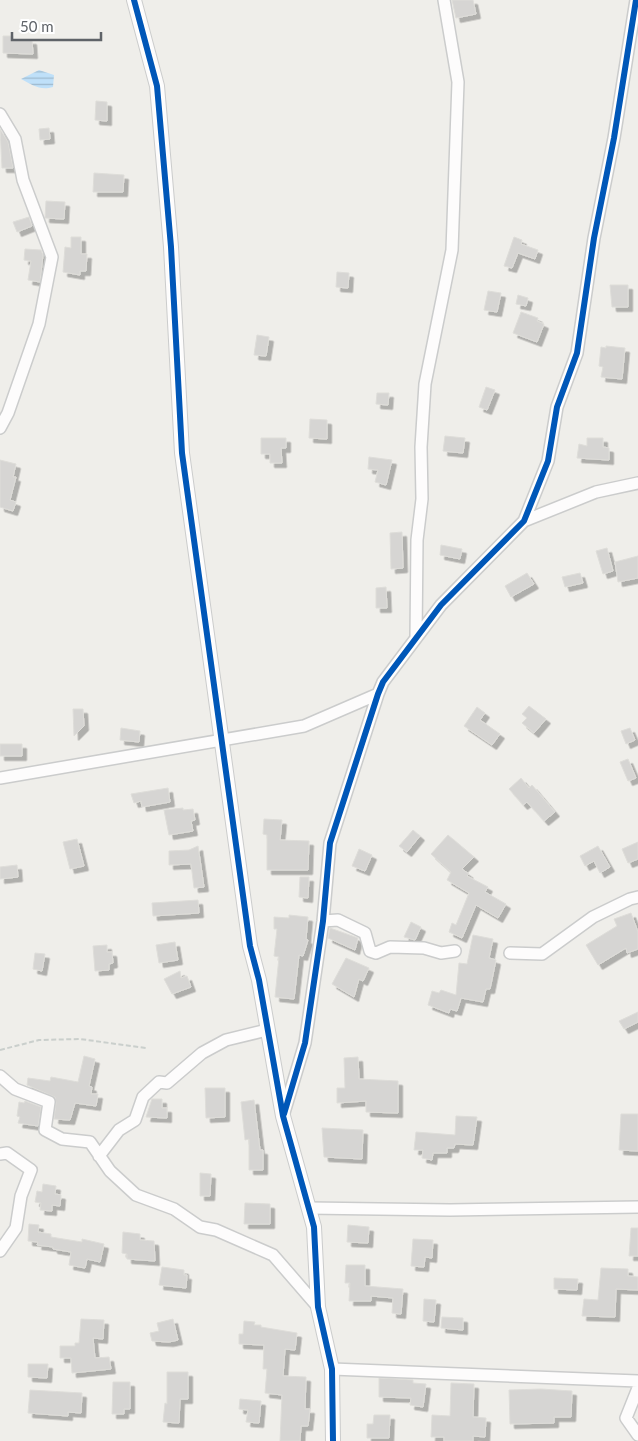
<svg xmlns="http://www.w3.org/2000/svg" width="638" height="1441" font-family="Lato,sans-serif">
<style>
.water{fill:url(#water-rules)}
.building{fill:#d6d5d3;stroke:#deddd9;filter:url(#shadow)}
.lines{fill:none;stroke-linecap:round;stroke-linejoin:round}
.minor-casing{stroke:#cbcccc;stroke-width:14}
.tertiary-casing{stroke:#cbcccc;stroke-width:16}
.path{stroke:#cacfcc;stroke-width:2;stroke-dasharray:5 2.5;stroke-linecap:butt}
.minor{stroke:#fdfcfc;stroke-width:11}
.tertiary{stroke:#fdfcfc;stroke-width:14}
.cycleway-casing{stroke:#fff;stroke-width:9}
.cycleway{stroke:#0057b8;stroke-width:6}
</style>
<defs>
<pattern id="water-rules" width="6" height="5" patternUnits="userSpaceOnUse" patternTransform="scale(1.25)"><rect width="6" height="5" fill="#bfe0f9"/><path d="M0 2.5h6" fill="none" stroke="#9eb9cd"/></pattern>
<filter id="shadow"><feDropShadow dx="4.5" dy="4.5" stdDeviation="0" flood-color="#0004"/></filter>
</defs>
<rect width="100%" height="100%" fill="#efeeea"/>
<path class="water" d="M39,70L54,75L53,87C40,91 33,85 21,79Z"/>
<path class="building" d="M452,0H473L476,14L456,18Z
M3,36H13V40H32L33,54L3,53Z
M96,101L107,102V121L95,120Z
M49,128L50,139L40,140L39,129Z
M0,129L8,142L13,168H2Z
M94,173L124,175L123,192H93Z
M46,201L65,202L64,219L45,218Z
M29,217L32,226L17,232L13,222Z
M71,237H81V254H87L86,271H80V275L63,272L65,247L71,248Z
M514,237L522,240L521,244L538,250L535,259L518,253L512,268L504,266Z
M25,249L41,250L43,255L40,282L28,280L31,261L24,260Z
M337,272L349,273L348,288L336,287Z
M610,285H628V307H612Z
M488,291L501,293L497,312L484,310Z
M518,295L528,298L526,306L516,304Z
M521,312L538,318L537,321L544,324L537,342L513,333Z
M257,335L269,337L266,356L254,355Z
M606,346L625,348L622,379L601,377L603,367L599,366L601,347L606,348Z
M486,387L495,390L487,410L479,407Z
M377,393H389L388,405L376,404Z
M310,419L327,420V439L309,438Z
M445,436L465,438L463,453L443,451Z
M261,438H286V448H281L282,463H270V454H261Z
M587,438H603V447L609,448V460L577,458L579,444L587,446Z
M369,457L392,460L386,485L375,482L378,470L368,469Z
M0,460L16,464L13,477H16L10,500L16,502L13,511L0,507Z
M402,532L403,568L391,569L390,533Z
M441,545L462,549L460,559L440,555Z
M607,548L613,571L603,574L596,551Z
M638,556V578L618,582L615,562Z
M527,573L534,584L511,597L505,586Z
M580,573L583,583L565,587L562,577Z
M386,587L387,608H376V588Z
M529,706L546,719L534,733L522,723L527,718L522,714Z
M477,707L485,713L480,720L500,734L492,745L464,726Z
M73,709H83L84,726L74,736Z
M121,728L140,731L139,742L120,740Z
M630,728L635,740L626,744L621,731Z
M0,744H22V756H0Z
M628,759L636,778L628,781L620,762Z
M521,778L529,788L532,785L555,812L544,821L527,802L523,805L509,789Z
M168,788L170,802L142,807L141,801L134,803L131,794Z
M183,808V810L193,809L195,820L191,821L193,831L169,835L164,810Z
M264,819L282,820L280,840L309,841L308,870H267V835L263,834Z
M413,830L420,836L407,852L399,846Z
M448,835L474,857L462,869L469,874L467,876L488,887L485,892L506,904L498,918L476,905L462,938L449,932L452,923L456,925L469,893L447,880L451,872L431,854Z
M77,839L84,866L70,869L63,842Z
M638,842V859L628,863L622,849Z
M198,846L204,887L194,888L191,864L169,865V851L189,850Z
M598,846L610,867L600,873L594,861L585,866L580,856Z
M359,849L372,855L365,871L352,866Z
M17,865L18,877L0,879V867Z
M300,877H309L308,898L299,897Z
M198,900L199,913L153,916L152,903Z
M631,913L638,932V949L627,953L626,948L598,965L586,945L617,926L614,919Z
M289,915L308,917L306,939L308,940L303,956L299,955L294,999L275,997L279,957L274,956L277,929H274V917L289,918Z
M411,922L421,927L415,940L404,937Z
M330,928L358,938L355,950L328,938Z
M473,935L493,939L489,958L496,960L490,989H486L483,1002L461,998L457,1011L450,1009L449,1013L428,1005L432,991L439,993L441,990L456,995L459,963L467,964Z
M175,942L178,960L159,963L156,945Z
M107,945V952H112L113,963L109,964V970L95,971L93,946Z
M35,953L45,954L42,971L33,969Z
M346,958L369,968L363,981L359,979L354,997L332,984Z
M180,971L181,978L187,976L191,987L172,994L164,979Z
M638,1012V1022L624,1029L619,1021Z
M84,1056L95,1059L89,1086L92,1087L91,1094H98L96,1106L75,1103L70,1120L54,1119L56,1103L55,1097L27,1085L28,1078L50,1081L51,1077L78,1082Z
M358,1057L359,1079L398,1081V1113L366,1112V1101L337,1103V1088H345L344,1058Z
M205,1088H225V1117L206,1118Z
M152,1099H162V1108H167V1118L146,1117Z
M254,1100L260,1150H263V1170H249V1139L245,1140L241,1102Z
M25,1101L41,1107L38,1126L18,1123L20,1117L17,1116L19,1102L24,1103Z
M621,1114H638V1151L619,1150Z
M456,1116L477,1117L473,1145L455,1144L454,1148H447V1153H433L432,1160L422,1158L423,1150H414L416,1132L455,1135Z
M322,1128L363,1130L362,1159L324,1157Z
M200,1173L211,1174L210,1196H200Z
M43,1184L56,1186L55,1194L61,1195L60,1206L52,1205V1211L40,1210L41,1203L35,1202L37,1191L42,1192Z
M245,1203L270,1204V1224H244Z
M29,1224L39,1225L38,1232L51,1234V1237L82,1242V1239L104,1244L100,1262L87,1259L85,1268L69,1265L71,1252L53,1249V1247L37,1245L38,1242L28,1241Z
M348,1225L369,1227L368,1243L347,1242Z
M631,1228H638V1256H629Z
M123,1232L140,1234V1240L154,1241L155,1261L127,1259V1254L122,1253Z
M413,1239L433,1240L432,1258L425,1257L424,1267L411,1266Z
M346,1265H365V1286L403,1289L401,1314L392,1313L393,1298L371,1296V1301H349L350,1283H345Z
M162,1267L184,1270V1275H187L186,1288L159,1285Z
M601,1268L628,1269V1276L638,1277V1290L616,1289L615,1317L582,1316L584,1299L598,1300Z
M554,1278L578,1279L577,1290L554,1289Z
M424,1299L436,1300L434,1322L423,1321Z
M442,1317L463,1318V1330L441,1328Z
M81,1319L104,1320L103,1339L93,1338L95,1358L109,1357L111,1369L72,1373L71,1358H60V1346H75V1343H79Z
M173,1319L178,1340L169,1342L152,1341L150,1333L159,1331L157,1323Z
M244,1321L255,1322L254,1325H261V1327L297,1333L295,1350L285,1349L283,1376L306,1377L305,1409H310L308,1426H301L300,1441H280L282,1395L265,1393L267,1369H263L264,1345L239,1344V1334H243Z
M28,1364H48L47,1378L28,1377Z
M167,1372H188V1399H180L179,1423L163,1422L165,1403L167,1404Z
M379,1378L413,1380V1383L426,1384L423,1407L410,1405L411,1398L379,1397Z
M113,1382H130V1409H124V1414H112Z
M451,1383L474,1384L473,1417L486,1418L485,1437L473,1436V1441H444V1437H431L432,1415L450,1416Z
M541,1389L572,1391L571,1417H554V1423L510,1424L509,1390Z
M30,1390L82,1393L81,1413L68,1412V1416L28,1413Z
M240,1399L261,1401L259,1423L246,1422L248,1410L239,1409Z
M374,1415H390L389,1438H367V1424H373Z"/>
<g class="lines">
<defs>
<path id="minor" d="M0,114L15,139L23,180L52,257L39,324L8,413L0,428
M524,521L596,492L638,483
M416,638L417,540L422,499L421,447L425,384L452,250L458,82L444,0
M0,778L304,726L378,694
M323,921L338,920L365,933L370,951L376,953L390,947L424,948L441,953L455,951
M510,953L542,954L593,917L630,899L638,897
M0,1076L15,1089L49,1102L45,1130L62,1139L90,1142L110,1171L136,1195L174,1209L200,1227L216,1230L273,1255L318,1307
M283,1116L305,1043L323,921L330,843L378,694L383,682L441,605L524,521L548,461L557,407L577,353L594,238L614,138L636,0
M0,1154L7,1153L31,1170L21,1196L16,1228L0,1251
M99,1156L119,1130L135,1120L143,1097L159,1082L167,1083L202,1053L226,1040L267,1030
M308,1208L450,1210L638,1207
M332,1369L638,1381
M638,1388L626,1418L638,1435"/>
<path id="tertiary" d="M134,0L157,86L171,247L182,453L250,946L259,980L283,1116L314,1227L318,1307L332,1369L333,1441"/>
</defs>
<use href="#minor" class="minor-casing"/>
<use href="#tertiary" class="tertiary-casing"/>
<path class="path" d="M0,1050L39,1040L80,1039L146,1048"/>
<use href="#minor" class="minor"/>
<use href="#tertiary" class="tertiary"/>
<defs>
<path id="cycleway" d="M134,0L157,86L171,247L182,453L250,946L259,980L283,1116L314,1227L318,1307L332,1369L333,1441
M284,1114L305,1043L323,921L330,843L378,694L383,682L441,605L524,521L548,461L557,407L577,353L594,238L614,138L636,0"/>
</defs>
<use href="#cycleway" class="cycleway-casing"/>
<use href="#cycleway" class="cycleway"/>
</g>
<path d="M12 32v8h89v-8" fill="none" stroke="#5f6368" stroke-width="2.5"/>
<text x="20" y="32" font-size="15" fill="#5f6368" stroke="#ffffff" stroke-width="4" paint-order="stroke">50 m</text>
</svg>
